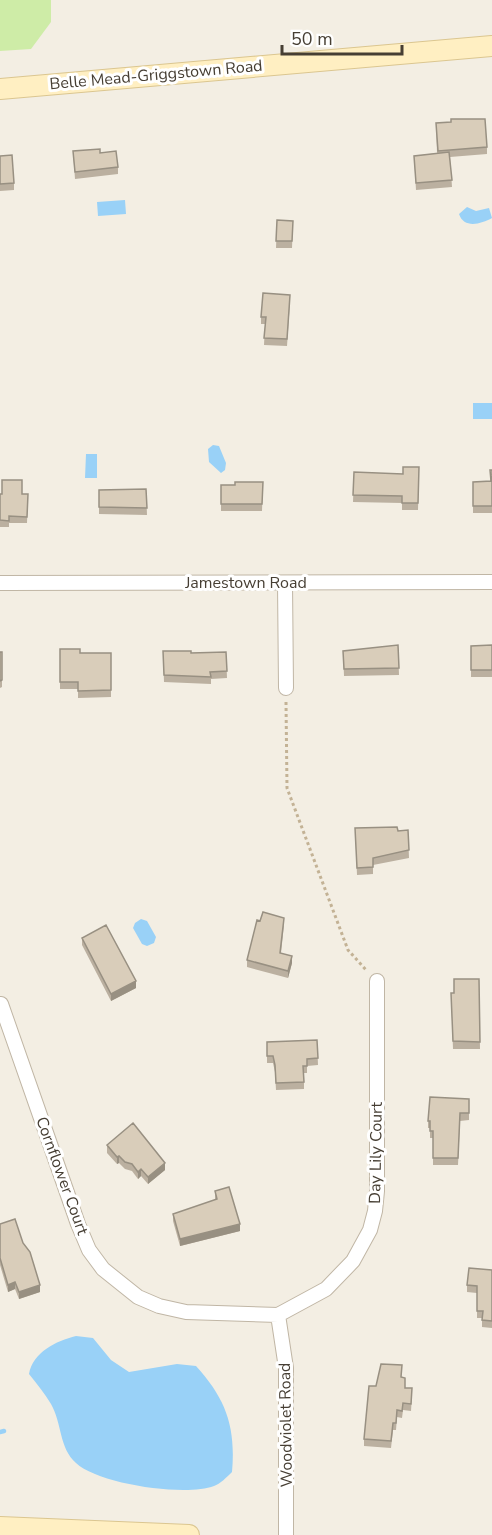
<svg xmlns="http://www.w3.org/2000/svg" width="492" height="1535" font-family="'Nunito Sans',sans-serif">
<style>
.green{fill:#ceeca7}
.water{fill:#99d1f7}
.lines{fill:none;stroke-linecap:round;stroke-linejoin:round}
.stream{stroke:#99d1f7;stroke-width:4.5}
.street-casing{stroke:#c0b6a5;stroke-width:16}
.secondary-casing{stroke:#dbc690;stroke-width:22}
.path{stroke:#c3b295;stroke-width:3;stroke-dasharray:3 3;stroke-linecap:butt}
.street{stroke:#fff;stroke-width:14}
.secondary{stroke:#ffefc2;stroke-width:20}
.wall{fill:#bbb0a0}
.shaded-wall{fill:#989082}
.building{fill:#d9cdba;stroke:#989082;stroke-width:1.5}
.labels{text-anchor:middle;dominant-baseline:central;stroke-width:6;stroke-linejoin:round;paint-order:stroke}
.street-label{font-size:16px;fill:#463e33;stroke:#fff}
</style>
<rect width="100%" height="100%" fill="#f3eee3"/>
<path class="green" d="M0,0H51V22L31,49L0,51Z"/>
<path class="water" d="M125,200L126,214L98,216L97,202Z
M467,207L476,211L489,208L492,218C481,224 464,229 459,214Z
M473,403H492V419H473Z
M213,445L219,446L226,463L225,470L221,473L209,462L208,449Z
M86,454H97V478H85Z
M141,919L147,921L156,937L154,943L147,946L142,944L133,928L135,923Z
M76,1336L93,1338L111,1360L129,1372L177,1364L196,1366C226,1399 236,1427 232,1472C227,1477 220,1484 214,1486C185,1497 98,1484 76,1463C59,1448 62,1423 51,1404C45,1394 37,1384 29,1374C33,1352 56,1341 76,1336Z"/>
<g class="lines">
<path class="stream" d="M0,1432L4,1431"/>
<defs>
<path id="street" d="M0,583L492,582
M285,583L286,688
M1,1004L78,1224L89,1250L103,1269L138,1297L159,1306L186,1312L278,1315L326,1289L353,1261L370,1230L375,1211L377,1191V981
M278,1315L286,1368V1535"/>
<path id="secondary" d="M0,89L492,46
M0,1527L189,1535"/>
</defs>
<use href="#street" class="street-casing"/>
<use href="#secondary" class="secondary-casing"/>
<path class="path" d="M286,702L287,788L348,950L367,971"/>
<use href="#street" class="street"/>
<use href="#secondary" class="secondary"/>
</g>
<path class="wall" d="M436,123L487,147V154L450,157L452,187L416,190L414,156L437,153Z
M73,151L100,153L118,167V174L75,179Z
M0,156L14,183V190L0,191Z
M277,220L293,221L292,248H276Z
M290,302L287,346L264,345L265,324H261V317Z
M419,467L418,510H402V503L353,502L354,472L403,474Z
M492,470V513H473V482L490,481Z
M263,482L262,511H221V485H235Z
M146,489L147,515L99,514V490Z
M0,494H28L27,523H9V527H0Z
M398,645L399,675L344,676L343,651Z
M492,645V677H471V646Z
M60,649L80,653H111V697L78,698V689H60Z
M163,651L191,653L226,652L227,678L211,679V684L164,682Z
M0,652H2V687L0,688Z
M355,828L398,831L408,830L409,858L373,865V874L357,875Z
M284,925L281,953L292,963L288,978L247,967V960Z
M82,938L136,988L111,1001L82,945Z
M479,979L480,1049H453L451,993H454Z
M317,1040L318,1065L307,1066V1073H304V1089L276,1090L275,1072L273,1063H267V1042Z
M469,1099V1120L460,1121L458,1165H433V1138H430V1128H428V1121Z
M107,1145L165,1170L148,1184L141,1176L138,1179L132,1171L125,1169L119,1163L117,1164L107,1153Z
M215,1191L240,1231L180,1246L173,1221V1214L215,1200Z
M0,1224L40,1292L19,1299L15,1289L8,1292L0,1265Z
M492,1270V1328L482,1327V1318H477V1293L467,1292V1285Z
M402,1377L405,1388L412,1395L411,1411L403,1410L402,1418L397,1417L396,1430H393L391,1448L364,1446V1439L376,1386Z"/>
<path class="shaded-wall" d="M292,956V963L288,978V971Z
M136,981V988L111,1001V994Z
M119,1156V1163L117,1164V1157Z
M165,1163V1170L148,1184V1177Z
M141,1169V1176L138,1179V1172Z
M240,1224V1231L180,1246V1239Z
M15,1282V1289L8,1292V1285Z
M40,1285V1292L19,1299V1292Z"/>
<path class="building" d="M451,119H485L487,147L438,151L436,123L451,122Z
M100,149V153L116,151L118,167L75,172L73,151Z
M449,152L452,180L416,183L414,156Z
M12,155L14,183L0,184V156Z
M277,220L293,221L292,241H276Z
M263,293L290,295L287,339L264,338L266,317H261Z
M403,467H419L418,503H402V496L353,495L354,472L403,474Z
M490,470H492V506H473V482L491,481Z
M2,480H22V494H28L27,517L9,516V521L0,520V494H2Z
M235,482H263L262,504H221V485H235Z
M146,489L147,508L99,507V490Z
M398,645L399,668L344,669L343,651Z
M492,645V670H471V646Z
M60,649H80V653H111V690L78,691V682H60Z
M163,651H191V653L226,652L227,671L210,672L211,677L164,675Z
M0,652H2V680L0,681Z
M397,827L398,831L408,830L409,850L373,858V867L357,868L355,828Z
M263,912L284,918L280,953L292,956L288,971L247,960L257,920L260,921Z
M106,925L136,981L111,994L82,938Z
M454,979H479L480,1042L453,1041L451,993H454Z
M317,1040L318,1058L307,1059V1066H303L304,1082L276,1083L275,1065L273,1056H267V1042Z
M430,1097L469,1099V1113H460L458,1158H433V1131H430V1121H428Z
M133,1123L165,1163L148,1177L141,1169L138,1172L132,1164L125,1162L119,1156L117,1157L107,1145Z
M229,1187L240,1224L180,1239L173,1214L217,1199L215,1191Z
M15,1219L23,1243L30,1252L40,1285L19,1292L15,1282L8,1285L0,1258V1224Z
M469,1268L492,1270V1321L482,1320L483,1311H477V1286L467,1285Z
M381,1364L402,1365L401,1377L405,1378V1388H412L411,1404L403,1403L402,1411L397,1410L396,1423H393L391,1441L364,1439L369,1386H376Z"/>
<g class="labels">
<g class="street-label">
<text transform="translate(156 75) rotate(-5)">Belle Mead-Griggstown Road</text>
<text x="246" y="583">Jamestown Road</text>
<text transform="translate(376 1153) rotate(-89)">Day Lily Court</text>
<text transform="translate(62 1176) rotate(70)">Cornflower Court</text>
<text transform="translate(286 1425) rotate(-91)">Woodviolet Road</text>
</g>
</g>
<path d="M282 45v9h120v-9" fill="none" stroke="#463e33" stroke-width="3"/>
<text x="291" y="45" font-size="18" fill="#463e33" stroke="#ffffff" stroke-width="4.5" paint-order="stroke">50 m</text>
</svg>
